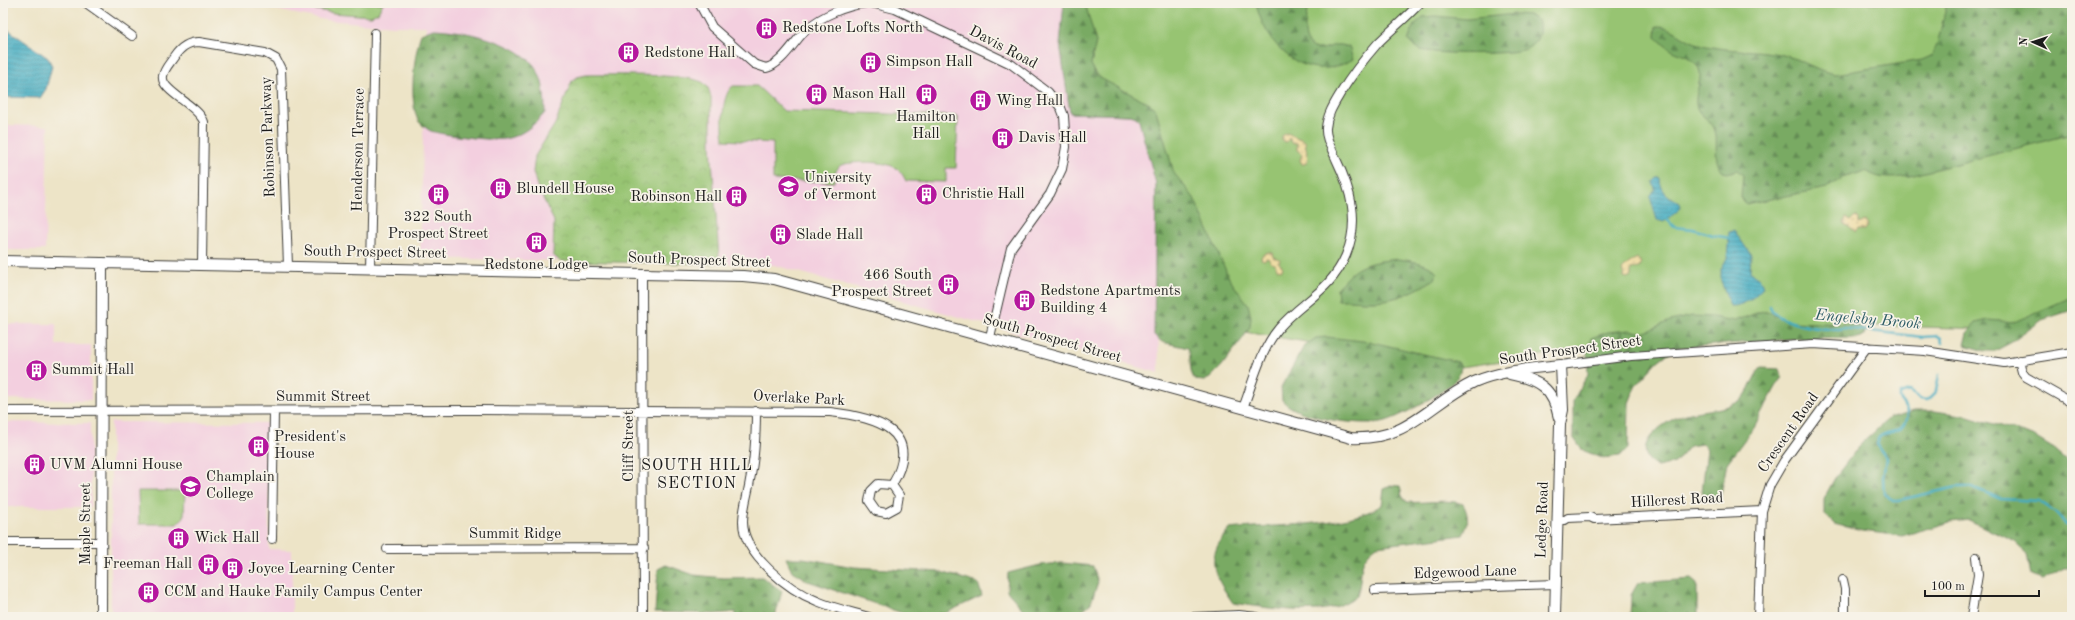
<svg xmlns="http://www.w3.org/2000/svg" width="2075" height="620" font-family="'Old Standard TT',serif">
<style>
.built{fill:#f3cfdf}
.grass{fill:#97c472;stroke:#5a7047}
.forest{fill:url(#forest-firs);stroke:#4a6340}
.sand{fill:url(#sand-dots);stroke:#857b5d}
.park{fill:url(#park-crowns);stroke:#5a7047}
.water{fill:url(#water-rules);stroke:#2e646e}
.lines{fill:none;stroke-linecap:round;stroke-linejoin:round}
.stream{stroke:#41abc1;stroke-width:2.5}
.minor-casing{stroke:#3b3a36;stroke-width:10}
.tertiary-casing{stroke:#3b3a36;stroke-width:12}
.minor{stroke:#fff;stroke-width:8}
.tertiary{stroke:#fff;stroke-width:10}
.labels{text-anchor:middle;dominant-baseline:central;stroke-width:3.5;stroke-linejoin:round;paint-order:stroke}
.poi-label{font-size:15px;fill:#1c1c1c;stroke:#f7f3e8;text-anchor:start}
.street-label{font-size:15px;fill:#1c1c1c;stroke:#f7f3e8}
.water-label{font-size:16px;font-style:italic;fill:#2d5c66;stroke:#f7f3e8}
.neighbourhood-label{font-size:16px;letter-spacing:1px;fill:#1c1c1c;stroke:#f7f3e8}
</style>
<defs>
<pattern id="forest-firs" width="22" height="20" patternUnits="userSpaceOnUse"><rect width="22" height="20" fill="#79aa64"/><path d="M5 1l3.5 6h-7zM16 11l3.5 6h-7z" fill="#628a52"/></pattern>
<pattern id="sand-dots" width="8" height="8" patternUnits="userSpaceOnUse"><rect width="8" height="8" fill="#eeda9e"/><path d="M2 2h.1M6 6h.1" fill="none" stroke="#ccba88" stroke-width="1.8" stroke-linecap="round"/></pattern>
<pattern id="park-crowns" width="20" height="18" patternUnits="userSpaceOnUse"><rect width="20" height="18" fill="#97c472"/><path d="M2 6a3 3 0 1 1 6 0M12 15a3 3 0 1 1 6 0" fill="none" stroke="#82a862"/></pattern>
<pattern id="water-rules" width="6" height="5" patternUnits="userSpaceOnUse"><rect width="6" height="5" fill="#41abc1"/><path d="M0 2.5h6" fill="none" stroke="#368a9c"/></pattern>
</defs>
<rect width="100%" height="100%" fill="#f7f3e8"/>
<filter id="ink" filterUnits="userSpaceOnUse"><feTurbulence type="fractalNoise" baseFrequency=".025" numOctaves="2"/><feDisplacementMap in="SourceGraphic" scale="8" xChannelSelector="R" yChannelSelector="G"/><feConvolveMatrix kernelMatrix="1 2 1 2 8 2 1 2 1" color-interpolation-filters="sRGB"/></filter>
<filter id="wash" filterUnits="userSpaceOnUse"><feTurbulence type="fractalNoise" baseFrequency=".012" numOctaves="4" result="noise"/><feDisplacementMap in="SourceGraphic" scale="16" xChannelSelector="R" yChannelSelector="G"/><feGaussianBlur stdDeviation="0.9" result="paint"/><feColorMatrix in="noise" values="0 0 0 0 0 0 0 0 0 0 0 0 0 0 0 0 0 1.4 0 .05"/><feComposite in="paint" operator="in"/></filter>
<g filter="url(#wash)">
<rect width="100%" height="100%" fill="#ede4c7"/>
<path class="built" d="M244,3H1068L1155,116L1159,373L774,265L420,258L426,26H394L325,20Z
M3,125L48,126L45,250H3Z
M3,324H56V345H91V400L3,399Z
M3,422L90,423L91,507H3Z
M111,422L268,423L269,549L292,550V617H111Z"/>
<path class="grass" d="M280,3H383L378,13L371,16L333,13Z
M1068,3H2072V304L1994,329L1842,325L1591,348L1461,367L1158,318L1155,116L1071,113Z
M733,86H757L784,111L958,116L956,168H946V182L906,181C903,175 900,170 894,167C884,161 853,161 841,165C839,166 837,170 835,172L834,182L773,180V143L724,140C722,127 721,94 733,86Z
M138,491H185L184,517L177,524H139Z"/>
<path class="forest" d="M1064,3H1085L1096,42L1091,64L1095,73L1102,79L1150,104L1156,110L1174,173L1194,198L1230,280L1248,304L1251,317L1250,327L1243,338L1221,367L1210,378L1204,381L1195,380C1188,371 1192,358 1188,348L1162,342L1154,335L1156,184L1139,121L1136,117L1130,115L1070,113L1060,44Z
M1256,3H1309C1306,15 1298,49 1319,49C1332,49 1332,41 1349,47L1353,59C1308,87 1265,47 1256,3Z
M1947,3H1984L1988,8L2003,7L2006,3H2072V134L1910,176C1893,178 1881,181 1866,171L1842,178L1827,188L1746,204L1741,197L1743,175L1737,170L1728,173L1723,172C1711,159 1720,143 1714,128C1709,117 1696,116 1696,102C1695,92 1703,78 1699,69C1691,53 1682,57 1670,49C1664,45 1660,41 1656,36L1657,26C1671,25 1683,39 1696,43C1724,53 1760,48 1787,56C1804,61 1818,71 1835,74L1922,60L1931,56L1937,45Z
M1515,14L1528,15L1538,20C1542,32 1538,43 1526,49C1514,55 1431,55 1418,49C1415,47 1411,44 1408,41L1414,25L1423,17L1435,16L1467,19Z
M433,29C462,30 512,40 533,64C544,77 545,97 545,113C533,126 522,136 504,139C493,141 442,135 431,131C428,130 421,124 419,122C408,104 414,53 421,34Z
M1398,259C1411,261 1428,262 1437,273L1435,279C1415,291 1398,300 1375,301C1362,302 1350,299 1338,300L1337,289C1355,264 1369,262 1398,259Z
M2072,297V310L2042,320L2012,342L1995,351H1985L1964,345L1967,333L1976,323L1988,320L2014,322Z
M1767,311L1791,322L1853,324L1862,328L1865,332L1864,336L1858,338L1790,339L1675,348L1658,361L1636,385L1629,403L1628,449L1620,456L1602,458L1582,450L1573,437V401L1588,374L1587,352L1591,338L1608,332L1630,330L1643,333L1670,321L1692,316L1712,317L1735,321L1759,312Z
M1327,337L1372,342L1458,362L1461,367C1460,371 1459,375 1457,378C1447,391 1397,420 1381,422C1360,426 1295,418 1282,400L1281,387L1304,346L1316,338Z
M1761,368L1780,369L1782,376L1754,427L1727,463L1721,494L1717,502L1707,500L1702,492L1707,449L1703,444L1689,446L1675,463L1657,467C1627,448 1662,422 1683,415C1703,408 1725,412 1742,399C1749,393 1753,376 1761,368Z
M1914,411H1935L1968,416L2033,436L2051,447L2072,465V568H2064L2042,580L2031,576L2027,554L2014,542L1969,520L1951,522L1902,536L1862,531L1834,524L1824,513V498L1836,476L1859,446L1889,418Z
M1390,485L1400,486L1402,496L1407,502C1425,504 1447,498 1463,504C1469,515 1469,524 1463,535L1377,546C1355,562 1364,574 1357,596C1350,600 1342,605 1335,607C1308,615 1261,607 1233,603C1213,574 1204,559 1229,529C1272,524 1347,528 1382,505L1384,489Z
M786,558H803L854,567L941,572L978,583L982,596L937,617H914L808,581L792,571Z
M1062,563L1093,566L1098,582L1091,603L1078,614L1065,617H1042L1026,613L1007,591L1008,573L1040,565Z
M666,565L694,575L724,578L762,577L782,591L775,617H736V612L715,614L655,612L658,569Z
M1691,579L1697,584V617H1630L1631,595L1638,583Z"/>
<path class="sand" d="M1287,133L1305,141L1308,160L1305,164H1302L1300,160L1302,154L1297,150V143H1292L1289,138L1287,142L1282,141V136Z
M1856,216L1859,219V224L1865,221L1868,226L1865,230H1858L1855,233L1849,226L1845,225L1844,222L1846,218L1851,221Z
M1268,252L1272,253L1273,257L1280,259L1279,263L1283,267L1282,270L1277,269L1275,264L1271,263L1268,258L1264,260L1261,259L1262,255Z
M1637,258L1641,263L1639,268L1631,269V276L1627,278L1624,277L1622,270L1628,264Z"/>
<path class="park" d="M586,75C607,75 694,73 705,84C709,88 710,93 711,98V146L719,257L715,264L560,261L553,255L554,221L537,186L533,172L535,156L555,124L572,81L577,77Z"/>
<path class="water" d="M3,26L48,58L52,66L46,89L40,98L3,97Z
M1657,178H1660C1660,191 1669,197 1680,203L1681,208L1664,222L1657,220L1650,197L1655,189L1653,182Z
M1734,230L1751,255L1750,271L1753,275L1759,277L1763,287C1756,297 1742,307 1730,306L1721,281V269L1727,258L1729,232Z"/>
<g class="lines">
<path class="stream" d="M1665,217L1674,227L1693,229L1712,235L1730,238
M1770,306C1774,323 1829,333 1843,328L1923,337L1938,336L1941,338L1942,343
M1939,374L1936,391L1927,400L1920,399L1909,391L1900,394V399L1907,411C1906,439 1887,427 1877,439V444L1886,458L1883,477L1884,494L1893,500H1899L1957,487H1972L2001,499L2039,501L2057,513L2066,525H2072"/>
</g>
</g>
<g filter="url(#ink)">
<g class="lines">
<defs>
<path id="minor" d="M86,3L132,36
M699,3L712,27L754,64L766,68C782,65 796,38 808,28C823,15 846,6 866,3
M871,3L895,9L1011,64L1048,92L1061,108L1064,116L1066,147L1062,169L1050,194L1011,248L990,337
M202,264L204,122C198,105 160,91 163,76C164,69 170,63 174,57C180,48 187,42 199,42L265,53L276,59L281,69L288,266
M370,268L375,33
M642,274L643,617
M2019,360L2022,372L2026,377L2072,403
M1561,365L1631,356L1813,344L1925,351L2004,363L2072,352
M1243,408C1253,382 1261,349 1279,328C1302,301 1331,291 1346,255C1360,221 1351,190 1336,159C1332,149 1325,138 1326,128C1327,115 1334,104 1340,94C1351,76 1364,59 1378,43C1392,29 1407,17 1420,3
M3,411L475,410L830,412C873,417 925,429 892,485L878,484L871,491L869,501L876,511L886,513L897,507L899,495L892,485
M756,411C756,434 755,457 750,480C748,494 743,508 743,522C743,555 789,590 817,601C833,608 852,612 869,617
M1558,520H1565L1568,518L1590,517L1594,519L1762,511
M272,539L274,411
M3,542H101
M387,549L644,548
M1843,580L1845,589V617
M1375,590L1556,584
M1193,617L1239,615L1257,617
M1758,617L1762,511L1770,485L1784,461L1867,347
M1971,617L1978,575L1976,557"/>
<path id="tertiary" d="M3,261L743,276L774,279L1351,438C1409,441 1428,404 1474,382C1499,371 1534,368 1561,365L1563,410L1560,424L1555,617
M1510,374C1539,380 1553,388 1559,418
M101,617L102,263"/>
</defs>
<use href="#minor" class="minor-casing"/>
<use href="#tertiary" class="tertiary-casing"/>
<use href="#minor" class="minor"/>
<use href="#tertiary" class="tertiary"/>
</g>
</g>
<defs>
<symbol id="building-disc" viewBox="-11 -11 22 22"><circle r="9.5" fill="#b5179e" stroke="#f7f3e8"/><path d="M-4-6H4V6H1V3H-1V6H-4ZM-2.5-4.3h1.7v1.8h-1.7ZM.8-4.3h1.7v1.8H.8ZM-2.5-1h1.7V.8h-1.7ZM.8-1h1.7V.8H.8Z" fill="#fff"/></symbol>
<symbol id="university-disc" viewBox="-11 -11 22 22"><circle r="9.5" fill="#b5179e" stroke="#f7f3e8"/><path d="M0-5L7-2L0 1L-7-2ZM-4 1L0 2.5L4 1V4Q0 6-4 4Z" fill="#fff"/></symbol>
</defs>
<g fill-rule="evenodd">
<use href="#building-disc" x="754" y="16" width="25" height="25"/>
<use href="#building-disc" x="616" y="40" width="25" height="25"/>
<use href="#building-disc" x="858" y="50" width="25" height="25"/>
<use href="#building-disc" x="804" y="82" width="25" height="25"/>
<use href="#building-disc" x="914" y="82" width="25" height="25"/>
<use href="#building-disc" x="968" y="88" width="25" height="25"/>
<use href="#building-disc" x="990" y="126" width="25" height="25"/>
<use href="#university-disc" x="776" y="174" width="25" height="25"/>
<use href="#building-disc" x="488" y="176" width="25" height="25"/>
<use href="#building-disc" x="426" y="182" width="25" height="25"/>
<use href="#building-disc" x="914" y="182" width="25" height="25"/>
<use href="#building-disc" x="724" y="184" width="25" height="25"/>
<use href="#building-disc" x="768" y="222" width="25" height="25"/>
<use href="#building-disc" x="524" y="230" width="25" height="25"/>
<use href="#building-disc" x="936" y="272" width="25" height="25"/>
<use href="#building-disc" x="1012" y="288" width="25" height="25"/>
<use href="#building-disc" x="24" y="358" width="25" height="25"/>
<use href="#building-disc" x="246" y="434" width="25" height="25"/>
<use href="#building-disc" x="22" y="452" width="25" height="25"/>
<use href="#university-disc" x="178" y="474" width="25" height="25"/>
<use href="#building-disc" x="166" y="526" width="25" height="25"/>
<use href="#building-disc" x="196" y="552" width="25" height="25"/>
<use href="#building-disc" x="220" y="556" width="25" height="25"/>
<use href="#building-disc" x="136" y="580" width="25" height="25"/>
</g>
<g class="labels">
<g class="poi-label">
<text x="782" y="28">Redstone Lofts North</text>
<text x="644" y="53">Redstone Hall</text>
<text x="886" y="62">Simpson Hall</text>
<text x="832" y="94">Mason Hall</text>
<text x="996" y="101">Wing Hall</text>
<text x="926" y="117" text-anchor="middle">Hamilton<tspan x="926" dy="17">Hall</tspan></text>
<text x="1018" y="138">Davis Hall</text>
<text x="804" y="178">University<tspan x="804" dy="17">of Vermont</tspan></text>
<text x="516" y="189">Blundell House</text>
<text x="942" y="194">Christie Hall</text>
<text x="722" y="197" text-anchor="end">Robinson Hall</text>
<text x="438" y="217" text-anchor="middle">322 South<tspan x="438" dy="17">Prospect Street</tspan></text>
<text x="796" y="235">Slade Hall</text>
<text x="536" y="265" text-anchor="middle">Redstone Lodge</text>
<text x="932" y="275" text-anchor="end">466 South<tspan x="932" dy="17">Prospect Street</tspan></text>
<text x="1040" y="291">Redstone Apartments<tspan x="1040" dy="17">Building 4</tspan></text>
<text x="52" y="370">Summit Hall</text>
<text x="274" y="437">President's<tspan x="274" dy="17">House</tspan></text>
<text x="50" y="465">UVM Alumni House</text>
<text x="206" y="477">Champlain<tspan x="206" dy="17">College</tspan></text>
<text x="194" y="538">Wick Hall</text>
<text x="192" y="564" text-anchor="end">Freeman Hall</text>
<text x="248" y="569">Joyce Learning Center</text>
<text x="164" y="592">CCM and Hauke Family Campus Center</text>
</g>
<g class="street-label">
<text transform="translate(1003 48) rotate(28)">Davis Road</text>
<text transform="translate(269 137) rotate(-92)">Robinson Parkway</text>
<text transform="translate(359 150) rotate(-89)">Henderson Terrace</text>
<text transform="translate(375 253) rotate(1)">South Prospect Street</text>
<text transform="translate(699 261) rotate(2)">South Prospect Street</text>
<text transform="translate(1052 339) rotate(16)">South Prospect Street</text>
<text transform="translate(1570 351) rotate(-8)">South Prospect Street</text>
<text x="323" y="397">Summit Street</text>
<text transform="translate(799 399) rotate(3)">Overlake Park</text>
<text transform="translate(1789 433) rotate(-55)">Crescent Road</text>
<text transform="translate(629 446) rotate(-90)">Cliff Street</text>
<text transform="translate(1677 501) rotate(-3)">Hillcrest Road</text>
<text transform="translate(1543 520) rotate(-88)">Ledge Road</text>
<text transform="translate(86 524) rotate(-90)">Maple Street</text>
<text x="515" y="534">Summit Ridge</text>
<text transform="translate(1465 573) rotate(-2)">Edgewood Lane</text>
</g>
<g class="water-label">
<text transform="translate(1868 320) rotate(5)">Engelsby Brook</text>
</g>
<g class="neighbourhood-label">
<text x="697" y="466">SOUTH HILL<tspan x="697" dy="18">SECTION</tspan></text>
</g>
</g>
<rect width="2075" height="620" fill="none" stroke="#f7f3e8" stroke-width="16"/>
<g transform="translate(2033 42) rotate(273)" stroke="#f7f3e8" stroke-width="3" paint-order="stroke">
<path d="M0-3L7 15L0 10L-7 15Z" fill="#1c1c1c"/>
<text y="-6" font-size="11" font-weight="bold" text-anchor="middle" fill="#1c1c1c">N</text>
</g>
<path d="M1925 590v6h114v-6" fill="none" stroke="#1c1c1c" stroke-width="2"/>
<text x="1931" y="590" font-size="12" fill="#1c1c1c" stroke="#f7f3e8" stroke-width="3" paint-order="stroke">100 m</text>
</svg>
